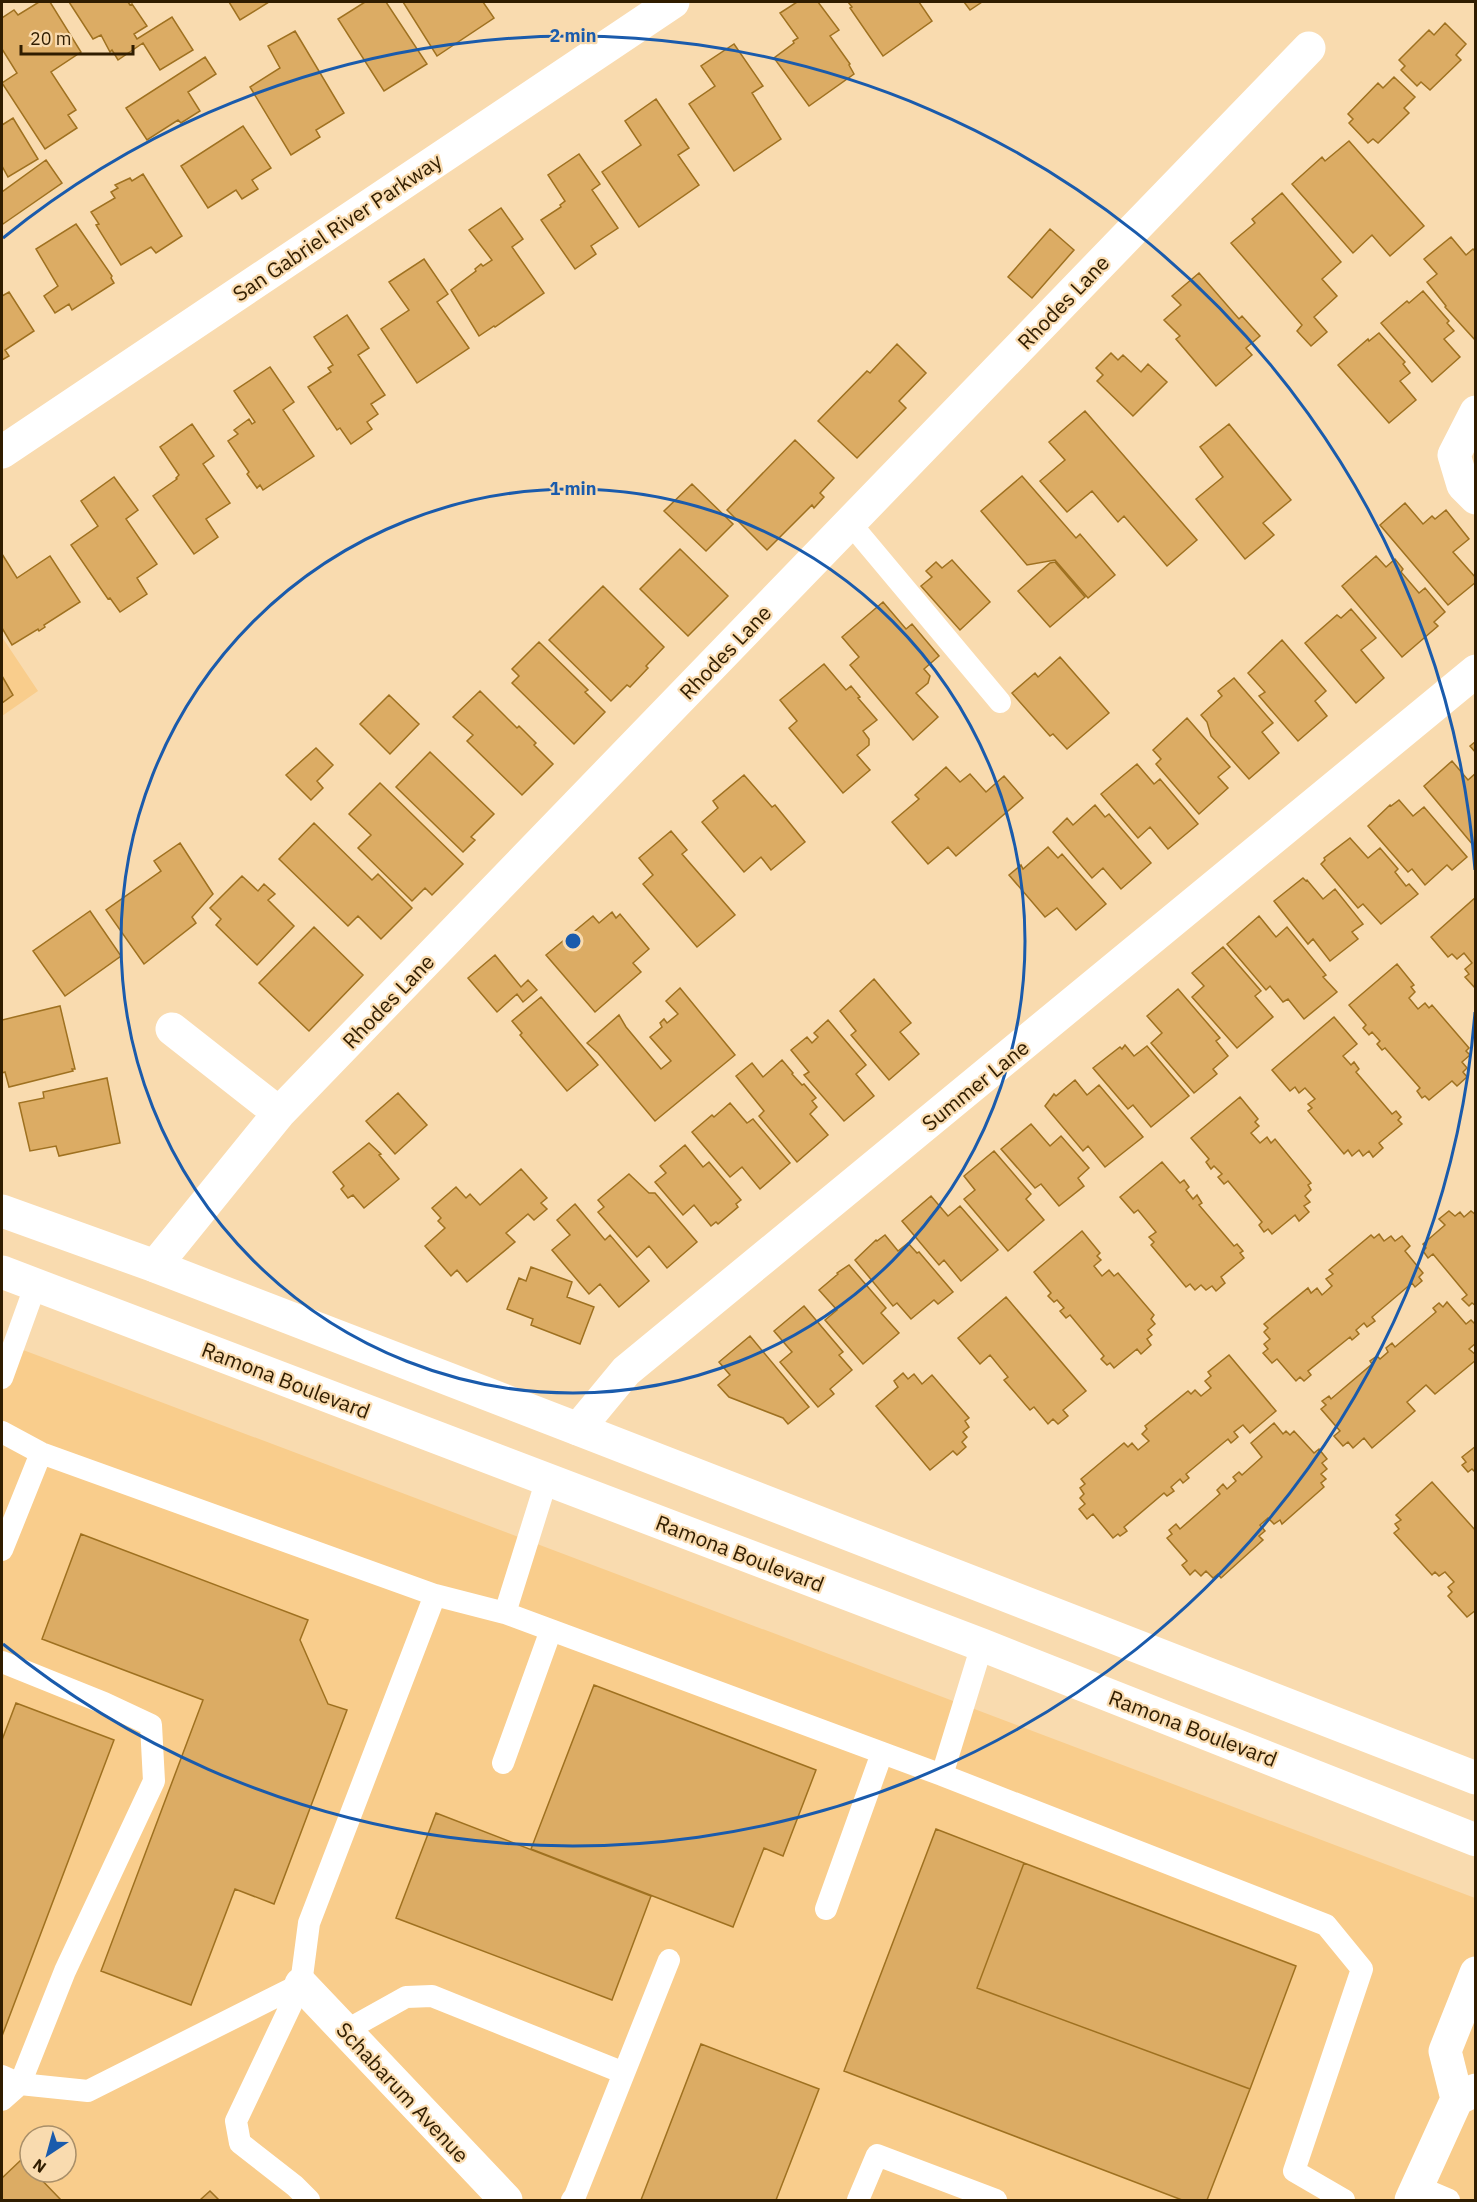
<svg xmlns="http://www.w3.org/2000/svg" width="1477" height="2202" font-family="'IBM Plex Sans',sans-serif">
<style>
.built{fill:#f9cd8c;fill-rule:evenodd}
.building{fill:#dcac64;stroke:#9f7120;stroke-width:1.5}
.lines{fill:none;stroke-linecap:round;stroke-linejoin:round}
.lane{stroke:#fff;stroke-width:22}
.street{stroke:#fff;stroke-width:33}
.primary{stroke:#fff;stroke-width:33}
.ring{fill:none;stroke:#1a5bac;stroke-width:3}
.labels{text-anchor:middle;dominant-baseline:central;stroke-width:4.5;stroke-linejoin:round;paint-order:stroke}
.street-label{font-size:21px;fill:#301d00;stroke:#f9dbaf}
.centre{fill:#1a5bac;stroke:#f9dbaf;stroke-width:3}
.ring-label{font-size:18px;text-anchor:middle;font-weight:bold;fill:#1a5bac;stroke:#f9dbaf;stroke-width:4.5;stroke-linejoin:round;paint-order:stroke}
</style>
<rect width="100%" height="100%" fill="#f9dbaf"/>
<path class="built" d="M2,637L38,691L2,716Z
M2,1342L1475,1898V2200H2ZM30,2136H66V2172H30Z"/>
<path class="building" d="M39,2H50L81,52L51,72L76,110L68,115L77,128L45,149L2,83L17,73L2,49V18L14,10L18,15Z
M69,2H128L130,5L132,4L147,26L134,34L137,39L172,17L193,50L160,70L143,43L118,60L112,50L110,52L101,35L93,39Z
M229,2H269L240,20Z
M365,2H386L427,64L384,91L338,19Z
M403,2H483L494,18L437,56Z
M797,2H818L839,30L830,36L850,64L849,65L854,74L809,106L774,58L794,43L793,41L798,38L780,13Z
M848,2H919L932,21L883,56L850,8L852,7Z
M964,2H982L970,10Z
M1445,23L1466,44L1456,55L1461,60L1430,90L1421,82L1417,86L1401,70L1405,66L1399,60L1429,30L1434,35Z
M295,31L344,113L316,130L320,137L291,155L250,87L280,68L268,46Z
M734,44L763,86L752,93L781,139L734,171L689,104L715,86L701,66Z
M205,57L216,74L188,92L200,111L181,123L178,120L147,140L126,108Z
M1394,77L1415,97L1404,108L1409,113L1378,143L1373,139L1368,143L1349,123L1353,119L1348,114L1378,83L1383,88Z
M656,99L689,148L678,155L699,185L639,227L602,172L641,145L625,121Z
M13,118L38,159L8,177L2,166V125Z
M243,126L271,168L252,180L258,189L242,199L236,190L208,208L181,166Z
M1349,141L1424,226L1390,256L1372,235L1353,253L1292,184L1322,157L1325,161Z
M579,154L600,184L592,190L618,228L591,246L596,254L575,269L541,220L561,207L560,205L565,201L548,175Z
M46,160L62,183L3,224L2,222V192Z
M143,174L182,236L156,253L151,247L121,265L96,225L99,224L91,212L115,198L111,192L118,188L115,185L130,178L132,181Z
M1282,193L1341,262L1322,279L1337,296L1314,317L1327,332L1311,346L1297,331L1302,325L1231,243L1255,223L1252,219Z
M501,208L523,239L512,247L544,293L495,327L494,326L479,336L451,290L476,271L475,269L481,264L483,266L492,260L469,230Z
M76,224L112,276L111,278L114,283L72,310L69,304L55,313L44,296L58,286L36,249Z
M1050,229L1074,250L1032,298L1008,277Z
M1451,237L1466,255L1473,249L1476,252V341L1445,307L1446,306L1427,282L1437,274L1424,259Z
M424,259L448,294L437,302L469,348L417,383L381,329L409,310L389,282Z
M1199,273L1239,319L1242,316L1260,336L1246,348L1252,355L1216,386L1176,339L1180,336L1164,320L1181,305L1172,296Z
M1423,291L1449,321L1447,323L1454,331L1444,339L1460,357L1432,382L1381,323L1407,301L1409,303Z
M9,292L34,331L5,350L9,356L2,360V296Z
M347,315L369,348L358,355L385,395L371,404L378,414L367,422L372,429L351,444L340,428L337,430L308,387L331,372L328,368L333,365L314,337Z
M1379,333L1405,362L1403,364L1410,373L1400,381L1416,400L1389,423L1338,365L1368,339L1369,341Z
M897,344L926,373L899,401L906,408L857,458L818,421L867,371L870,373Z
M1111,353L1118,360L1123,355L1141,372L1148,364L1167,382L1133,416L1097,381L1103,375L1096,368Z
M270,367L294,402L283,410L314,456L263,490L260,485L257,488L247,474L249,472L228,441L238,434L234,430L249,419L252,424L255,422L234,391Z
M1085,411L1197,540L1167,566L1124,516L1118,522L1092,491L1067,512L1040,481L1065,460L1049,442Z
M192,424L214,456L203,464L230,503L206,519L218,537L194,554L153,496L177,479L176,478L179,475L160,447Z
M1229,424L1291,500L1263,523L1274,535L1245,559L1196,499L1223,477L1200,447Z
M795,440L834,478L820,493L824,497L814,508L812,505L767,550L727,510Z
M1022,476L1076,538L1080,534L1115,575L1088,598L1055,560L1027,565L981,511Z
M114,477L138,510L126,519L157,564L137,578L147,594L120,612L110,598L108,599L71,545L98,526L81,501Z
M692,484L733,524L706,551L664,511Z
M1405,503L1423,524L1432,516L1435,519L1446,510L1469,539L1453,552L1476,578V582L1448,605L1380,525Z
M680,549L728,596L688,636L640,589Z
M2,554L17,578L50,556L80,602L44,625L45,627L39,631L38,629L12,645L2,628Z
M1376,556L1386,567L1395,559L1403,569L1401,572L1419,593L1425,588L1445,612L1434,622L1438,626L1402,657L1342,586Z
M952,560L990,602L960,630L921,586L932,577L926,571L936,562L942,568Z
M1055,562L1085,597L1050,627L1018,591L1050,563Z
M603,586L664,647L646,666L648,668L630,687L627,685L611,701L549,640Z
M883,602L906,629L912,624L939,656L924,669L930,676L928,683L916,693L938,717L913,740L850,665L859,657L842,637Z
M1351,609L1376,638L1361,650L1384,678L1356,703L1305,643L1337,615L1341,618Z
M1282,640L1326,691L1315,701L1327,716L1298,741L1259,696L1265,692L1248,673Z
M539,642L588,690L585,692L605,712L574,744L512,683L519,676L512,669Z
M1060,657L1109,713L1067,749L1053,734L1050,736L1012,693L1035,673L1038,677Z
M824,664L846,690L851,686L860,697L858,698L877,720L863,731L869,739V745L857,755L870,770L843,793L789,728L797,721L780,700Z
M2,676L13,695L2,703Z
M1234,678L1273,723L1262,732L1279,753L1249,779L1211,736L1207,722L1201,715L1222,696L1218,691Z
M480,691L517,728L519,726L536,743L534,745L553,764L522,795L467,741L473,735L453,717Z
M389,695L419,724L390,754L360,724Z
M1187,718L1230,767L1218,777L1228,788L1199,814L1156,764L1161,759L1153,750Z
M1476,741V753L1470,746Z
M316,748L333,765L317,781L323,788L311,800L286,775Z
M430,752L494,814L471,837L475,840L463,852L396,787Z
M1452,761L1468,780L1476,773V843L1473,845L1424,786Z
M1137,764L1154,784L1160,779L1198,824L1168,849L1150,827L1138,838L1101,794Z
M946,767L960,782L970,774L986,792L1004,776L1023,798L956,856L948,847L928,864L892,822L919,799L915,795Z
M744,775L772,807L775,805L805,842L771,870L761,857L744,872L702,822L718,808L713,801Z
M380,783L463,864L432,895L425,888L412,901L358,848L371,835L349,814Z
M1399,800L1413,816L1424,807L1467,857L1452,870L1447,865L1425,885L1412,869L1408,872L1368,826L1390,805L1391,806Z
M1095,805L1105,817L1109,814L1151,863L1121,889L1103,868L1092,878L1053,832L1067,818L1073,825Z
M314,823L372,880L378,874L412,908L381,939L358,916L348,926L279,859Z
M671,831L687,850L682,854L735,915L697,947L643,884L653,875L639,858Z
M1350,838L1368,858L1380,848L1398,869L1395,872L1406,886L1409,884L1418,894L1381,924L1363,904L1358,908L1321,864L1325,860L1324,858Z
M180,843L213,894L192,917L196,923L144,964L106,910L161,871L154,861Z
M1048,847L1058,858L1062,854L1106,904L1076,930L1057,908L1045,917L1009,875L1021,865L1023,869Z
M242,876L258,891L264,884L275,894L268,900L294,926L257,965L216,925L221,919L210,908Z
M1303,878L1306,881L1307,880L1323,899L1335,889L1363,924L1352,932L1358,939L1330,961L1313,939L1308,944L1274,901Z
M1476,897V989L1465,977L1469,974L1465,969L1472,963L1464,953L1457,959L1452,954L1448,957L1431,937Z
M90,911L121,956L65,996L33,951Z
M612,912L616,918L620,914L649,949L633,963L641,972L595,1012L546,955L593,916L599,923Z
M1259,916L1276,937L1287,927L1326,975L1323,977L1337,992L1304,1019L1288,999L1283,1002L1270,986L1266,990L1227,944Z
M314,927L363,975L309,1031L259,983Z
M1223,947L1261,991L1255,996L1273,1017L1237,1048L1192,997L1204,986L1192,973Z
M495,955L521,987L528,980L537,990L523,1002L517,994L497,1012L468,978Z
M1397,964L1414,985L1411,987L1415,992L1409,998L1418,1009L1425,1003L1429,1008L1432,1005L1469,1048L1466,1051L1470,1055L1462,1062L1467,1068L1463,1072L1467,1077L1457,1086L1452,1081L1429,1100L1425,1096L1422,1098L1417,1091L1420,1088L1385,1048L1382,1050L1377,1044L1380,1041L1372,1032L1369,1035L1363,1028L1366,1025L1349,1005Z
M874,979L911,1023L900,1032L919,1054L889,1080L851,1035L856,1031L840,1011Z
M680,988L735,1055L655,1121L598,1053L587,1043L619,1015L626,1027L661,1069L671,1061L650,1037L662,1027L660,1023L664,1019L667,1023L678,1014L666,1001Z
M1178,989L1220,1038L1216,1041L1228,1056L1213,1069L1217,1074L1194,1093L1151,1043L1162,1033L1147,1016Z
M541,997L598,1065L567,1091L520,1035L522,1033L512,1021Z
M60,1006L75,1069H72L73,1071L9,1087L5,1072L2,1073V1020Z
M1334,1017L1357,1044L1343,1056L1351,1065L1354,1062L1359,1069L1356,1072L1392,1114L1396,1111L1401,1117L1398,1120L1402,1124L1379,1143L1383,1148L1373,1157L1369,1151L1363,1156L1359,1150L1352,1156L1348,1150L1344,1154L1308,1111L1312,1108L1308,1104L1315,1099L1305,1088L1299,1093L1295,1087L1290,1091L1272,1070Z
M828,1020L866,1065L856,1074L874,1096L844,1121L804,1075L809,1072L791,1050L807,1037L812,1043L818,1037L814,1033Z
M1125,1045L1134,1056L1147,1046L1189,1096L1151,1127L1133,1105L1128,1109L1093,1068L1120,1047L1122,1049Z
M782,1060L793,1073L792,1074L802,1085L804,1084L816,1098L812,1101L817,1107L810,1114L828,1135L797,1162L759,1116L764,1111L736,1076L752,1063L763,1077Z
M107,1078L120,1143L59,1156L56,1146L30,1151L19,1103L44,1098L43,1092Z
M1075,1080L1087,1095L1099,1085L1143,1137L1105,1167L1088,1146L1083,1151L1045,1106L1054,1094L1056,1096Z
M398,1093L427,1125L395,1154L366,1121Z
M1240,1097L1258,1119L1255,1122L1259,1126L1251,1133L1260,1143L1267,1137L1271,1143L1275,1139L1311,1183L1308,1185L1311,1190L1305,1196L1310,1202L1304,1206L1309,1212L1299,1221L1295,1215L1272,1234L1268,1229L1264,1232L1259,1225L1262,1222L1228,1181L1224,1184L1218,1177L1222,1174L1214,1166L1211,1169L1206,1162L1209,1159L1191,1138Z
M730,1103L747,1123L753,1119L790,1163L760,1189L742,1167L730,1177L692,1132L712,1115L714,1117Z
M1031,1124L1050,1146L1061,1136L1089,1168L1078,1178L1084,1186L1059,1206L1041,1184L1035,1188L1001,1149Z
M369,1143L381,1154L379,1155L399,1179L364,1208L353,1195L348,1198L341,1189L344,1186L333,1172Z
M685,1145L703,1167L709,1162L741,1200L736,1204L738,1207L718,1224L716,1222L711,1226L694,1205L683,1215L655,1182L666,1173L660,1166Z
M994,1151L1031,1194L1026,1199L1044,1220L1008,1251L964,1199L975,1190L964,1176Z
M1162,1162L1180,1183L1184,1180L1189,1187L1186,1190L1193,1199L1197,1195L1202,1203L1199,1205L1234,1246L1237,1244L1243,1251L1240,1253L1244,1258L1221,1277L1225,1283L1216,1291L1212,1286L1206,1290L1201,1285L1195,1290L1190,1284L1186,1287L1151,1245L1154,1242L1149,1237L1156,1232L1138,1210L1134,1213L1120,1197Z
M521,1169L547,1198L541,1203L547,1209L534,1220L528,1214L506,1233L515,1242L467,1282L457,1270L451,1276L425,1246L445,1228L438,1221L441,1218L432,1208L456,1187L466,1198L470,1194L480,1205Z
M629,1174L649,1193H655L697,1242L667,1268L649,1246L637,1257L598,1212L604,1207L598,1200Z
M931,1196L948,1216L960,1206L998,1250L961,1281L944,1260L939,1265L902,1221Z
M575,1204L605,1240L610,1235L649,1281L619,1307L600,1284L589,1294L552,1250L570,1235L557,1220Z
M1449,1211L1455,1216L1460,1212L1464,1217L1471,1211L1476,1215V1306L1472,1303L1469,1306L1462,1299L1467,1295L1433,1254L1428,1258L1423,1251L1426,1248L1423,1244L1445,1225L1439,1219Z
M1082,1231L1100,1253L1097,1256L1101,1260L1094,1266L1102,1276L1109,1270L1114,1276L1118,1273L1154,1315L1151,1319L1155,1324L1148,1330L1152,1335L1147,1339L1151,1345L1141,1354L1137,1349L1114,1368L1110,1363L1107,1365L1101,1359L1104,1356L1070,1315L1066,1318L1060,1311L1064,1308L1057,1300L1054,1302L1048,1296L1051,1293L1034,1272Z
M1379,1234L1384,1241L1391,1236L1395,1241L1402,1236L1410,1246L1405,1251L1423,1273L1419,1277L1422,1281L1415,1287L1412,1283L1372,1317L1375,1321L1367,1327L1364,1323L1356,1330L1359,1334L1352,1340L1350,1337L1308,1371L1311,1375L1304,1381L1300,1377L1296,1381L1277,1359L1272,1363L1263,1353L1268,1349L1264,1344L1270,1339L1264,1332L1268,1328L1264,1324L1308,1288L1311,1293L1317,1288L1322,1295L1332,1286L1326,1279L1333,1274L1329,1270L1371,1235L1374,1238Z
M885,1235L898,1251L908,1243L917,1253L919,1252L953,1292L938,1304L934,1300L911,1319L897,1303L893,1306L855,1260L876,1240L877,1241Z
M849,1265L886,1308L881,1313L899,1333L863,1364L825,1320L837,1310L819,1290L838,1274L837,1273Z
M531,1267L572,1282L567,1297L594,1307L580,1344L531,1325L533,1319L507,1309L519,1278L526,1281Z
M1006,1297L1086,1391L1063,1410L1068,1416L1058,1424L1053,1419L1048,1424L1034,1407L1030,1410L1004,1380L1008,1377L990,1355L980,1364L958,1338Z
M1447,1302L1466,1324L1471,1320L1476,1325V1343L1469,1349L1476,1355V1360L1435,1394L1426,1385L1407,1402L1415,1411L1372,1448L1364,1438L1353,1448L1348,1442L1343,1446L1334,1436L1340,1431L1321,1409L1326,1405L1322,1401L1329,1396L1331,1399L1372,1364L1370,1361L1377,1356L1380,1359L1388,1352L1386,1348L1392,1343L1395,1347L1436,1312L1433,1308L1439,1303L1443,1307Z
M804,1306L843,1352L839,1355L852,1370L830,1389L834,1394L818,1407L780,1362L792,1352L774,1331Z
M750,1336L809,1407L788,1424L783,1418L729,1397L718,1385L730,1375L719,1362Z
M1229,1355L1276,1411L1250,1433L1243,1425L1234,1432L1238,1437L1231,1443L1228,1439L1186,1474L1189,1478L1183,1483L1180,1479L1171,1487L1174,1491L1167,1496L1164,1493L1124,1527L1127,1531L1120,1536L1118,1534L1113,1538L1093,1514L1087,1519L1079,1509L1085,1504L1080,1498L1084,1494L1080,1488L1085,1484L1081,1479L1124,1443L1128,1447L1132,1443L1138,1450L1149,1441L1142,1434L1147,1429L1145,1426L1188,1391L1191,1394L1195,1390L1201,1396L1211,1388L1205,1381L1211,1376L1208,1372Z
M903,1373L908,1379L914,1374L922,1384L932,1375L969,1418L965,1421L969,1427L963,1432L967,1437L962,1442L966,1447L957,1455L953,1451L930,1470L876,1406L898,1387L894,1381Z
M1274,1423L1283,1434L1286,1431L1290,1435L1294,1431L1314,1453L1319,1449L1327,1459L1322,1463L1327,1469L1321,1474L1326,1479L1321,1483L1324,1487L1282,1524L1280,1520L1274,1524L1268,1518L1260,1525L1265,1531L1259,1536L1263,1540L1221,1578L1218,1574L1213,1578L1206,1571L1201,1576L1195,1570L1190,1575L1182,1565L1187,1561L1167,1538L1172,1534L1169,1530L1176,1524L1180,1529L1220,1494L1217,1490L1223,1484L1227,1489L1236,1481L1233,1477L1239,1472L1242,1475L1262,1457L1251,1443Z
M1476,1446V1473L1472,1469L1468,1472L1462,1465L1466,1462L1462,1457Z
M1432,1482L1476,1531V1610L1467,1617L1448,1596L1452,1592L1448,1587L1454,1582L1445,1572L1439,1576L1435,1572L1432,1575L1394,1533L1399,1529L1395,1524L1401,1520L1396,1515Z
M81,1534L308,1620L300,1640L328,1704L347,1710L274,1904L235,1889L191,2005L101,1971L203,1700L42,1639Z
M594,1685L816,1770L783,1856L764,1848L733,1927L531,1849Z
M16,1703L114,1740L2,2036V1740Z
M436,1813L651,1896L612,2000L396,1918Z
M936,1829L1024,1863L977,1988L1250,2089L1207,2200H1182L844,2071Z
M1024,1863L1296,1966L1250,2089L977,1988Z
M701,2044L819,2089L776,2200H641Z
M22,2159L30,2168V2172H34L61,2200H2V2178Z
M210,2191L219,2200H200Z"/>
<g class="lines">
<path class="lane" d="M850,523L1000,702
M2,1378L36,1284
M2,1432L41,1453L435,1595L505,1613L547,1479
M2,1550L41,1453
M505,1613L942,1775
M982,1645L942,1775L1326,1925L1362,1969L1294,2171L1344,2200
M2,1662L104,1703L151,1725L154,1781L65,1971L20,2084L2,2100
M503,1763L551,1630
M826,1909L882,1753
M345,2031L406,1997L432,1996L624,2073
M2,2076L20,2084L88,2091L301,1984
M1416,2186L1449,2200
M309,2200L295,2186L240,2143L236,2121L301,1984L309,1923L435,1595
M572,2200L575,2196L669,1960
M858,2200L877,2155L996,2200"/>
<path class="street" d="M1476,412L1454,455L1463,485L1476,498
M2,452L673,2
M172,1029L279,1113
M155,1266L279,1113L1309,48
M578,1429L626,1371L1476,671
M301,1984L506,2200
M1457,2099L1445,2051L1476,1973
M1411,2200L1457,2099L1476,2090"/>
<path class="primary" d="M2,1211L155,1266L578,1429L1476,1778
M2,1272L982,1645L1476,1840"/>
</g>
<g class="ring">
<circle cx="573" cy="941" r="452"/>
<path d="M1475 1012A905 905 0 0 1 3 1644M3 238A905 905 0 0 1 1475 870"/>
</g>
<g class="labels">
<g class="street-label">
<text transform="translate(337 227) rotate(-34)">San Gabriel River Parkway</text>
<text transform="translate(1063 302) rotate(-46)">Rhodes Lane</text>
<text transform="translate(725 652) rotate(-46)">Rhodes Lane</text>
<text transform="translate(388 1001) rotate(-46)">Rhodes Lane</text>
<text transform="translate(975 1085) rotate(-39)">Summer Lane</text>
<text transform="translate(286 1380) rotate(21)">Ramona Boulevard</text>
<text transform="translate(740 1553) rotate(21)">Ramona Boulevard</text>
<text transform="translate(1193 1728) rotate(21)">Ramona Boulevard</text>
<text transform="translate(403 2092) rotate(47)">Schabarum Avenue</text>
</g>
</g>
<circle cx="573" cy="941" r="9" class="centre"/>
<g class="ring-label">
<text x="573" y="42">2 min</text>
<text x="573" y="495">1 min</text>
</g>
<rect width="1477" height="2202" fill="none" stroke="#301d00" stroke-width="6"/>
<g transform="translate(48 2154) rotate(216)"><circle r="28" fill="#f9dbaf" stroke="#a98f69" stroke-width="1.5"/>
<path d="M0-4.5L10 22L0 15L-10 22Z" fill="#1a5bac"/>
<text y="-9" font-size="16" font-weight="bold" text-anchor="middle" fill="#301d00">N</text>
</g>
<path d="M21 45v9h112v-9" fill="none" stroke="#301d00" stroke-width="3"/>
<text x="30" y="45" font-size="18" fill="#301d00" stroke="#f9dbaf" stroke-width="4.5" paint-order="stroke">20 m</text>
</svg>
